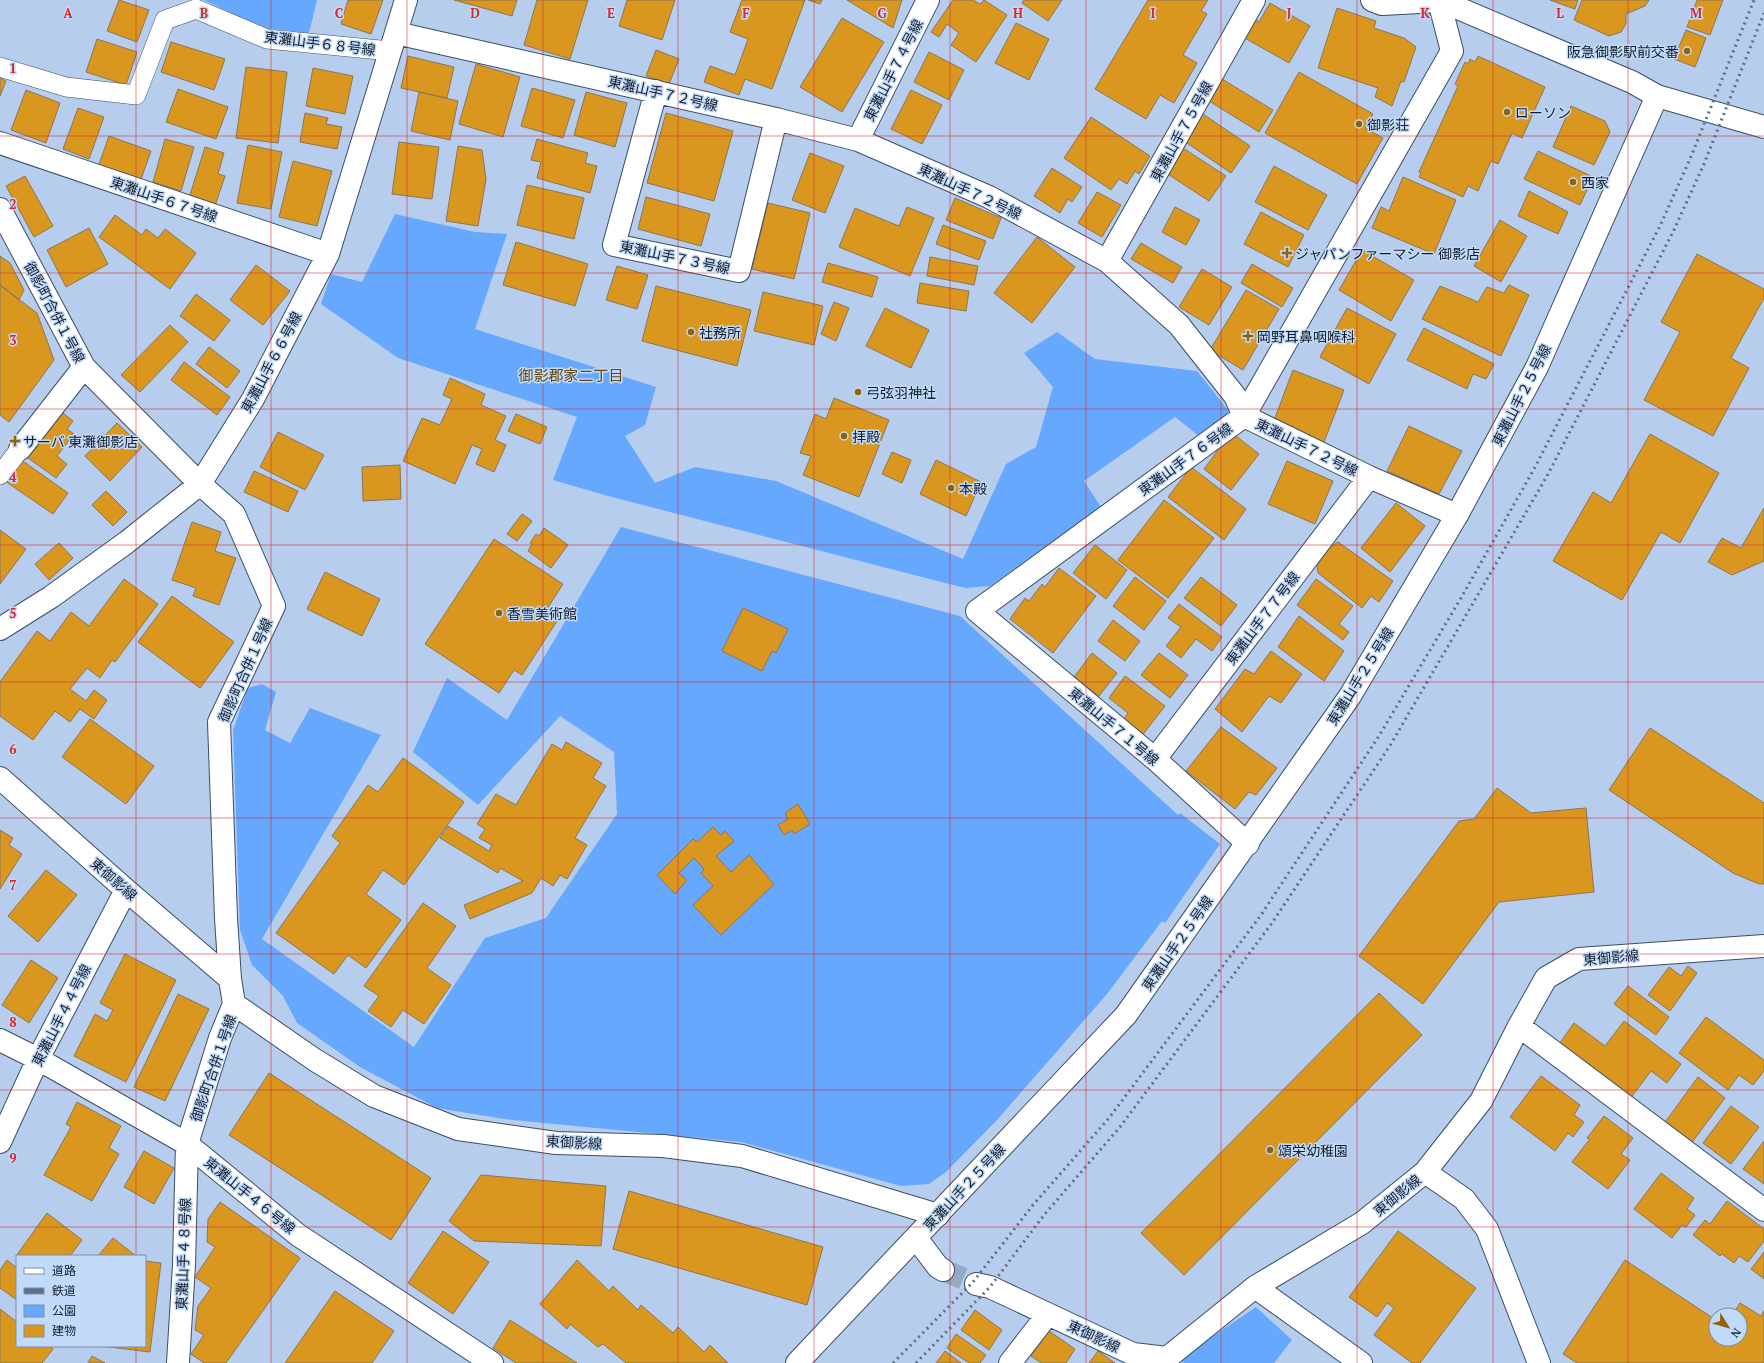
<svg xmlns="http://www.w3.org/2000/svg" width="1764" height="1363" font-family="'PT Serif','Noto Sans JP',serif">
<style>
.green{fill:#66a8fd}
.building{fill:#d99720;stroke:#8b7557}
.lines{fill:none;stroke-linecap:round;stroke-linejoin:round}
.street-tunnel{stroke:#96aac6;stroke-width:22;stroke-dasharray:22 11;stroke-linecap:butt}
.lane-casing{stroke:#3a4e68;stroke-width:20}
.street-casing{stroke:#3a4e68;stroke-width:24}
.secondary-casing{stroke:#3a4e68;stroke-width:24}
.lane{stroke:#fff;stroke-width:19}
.street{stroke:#fff;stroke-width:22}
.secondary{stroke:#fff;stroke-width:22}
.rail{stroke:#5f6e83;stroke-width:3;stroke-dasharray:2 4;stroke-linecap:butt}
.grid{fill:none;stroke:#d62828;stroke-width:1;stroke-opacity:0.55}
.poi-dot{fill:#90620c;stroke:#c2dafa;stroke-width:1.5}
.labels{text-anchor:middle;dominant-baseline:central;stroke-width:3;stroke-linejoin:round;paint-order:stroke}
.street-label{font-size:14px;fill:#141d28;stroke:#c2dafa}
.poi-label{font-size:14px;fill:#141d28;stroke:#c2dafa;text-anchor:start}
.neighbourhood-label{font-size:15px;fill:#674711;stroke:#c2dafa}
.grid-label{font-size:13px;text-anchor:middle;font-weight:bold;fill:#d62828;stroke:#c2dafa;stroke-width:3;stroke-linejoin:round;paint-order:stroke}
</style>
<rect width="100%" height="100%" fill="#b6cded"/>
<path class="green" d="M204,0H317L309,33L261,28Z
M395,214L475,232L507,234L475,329L656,387L645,425L625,436L655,483L695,467L776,481L963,559L1006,464L1036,447L1053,387L1024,353L1057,332L1095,359L1197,371L1231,414L1199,436L1175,417L1084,481L1101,507L990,586L966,588L949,584L608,496L553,480L577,417L398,358L321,304L331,274L362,282Z
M621,527L960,616L1178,815L1180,813L1220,844L1165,923L1162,921L1107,994L997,1120L946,1172L929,1184L901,1186L741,1142L504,1119L437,1108L360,1067L297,1023L283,996L252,965L240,930L233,730L248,688L262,684L276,692L265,730L290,743L310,708L381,735L262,939L414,1047L485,938L546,918L617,814L614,752L560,716L478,805L413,752L447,678L507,720Z
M1256,1307L1292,1340L1274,1363H1184L1179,1359Z"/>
<path class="building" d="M119,0L149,10L137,42L107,31Z
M348,0H383L371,34L341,24Z
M454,0H517L512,16Z
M537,0H588L570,59L524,45Z
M627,0H675L662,40L619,26Z
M742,0H805L772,89L745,79L739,95L704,82L710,66L735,75L748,39L730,32Z
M808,0H822L820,4Z
M847,0H902L893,28Z
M953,0H973L980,4L984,0L1007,15L976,62L951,45L959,33L947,24L939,37L931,32Z
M1024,0H1062L1048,21L1022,3Z
M1148,0H1208L1201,11L1207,14L1183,55L1197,63L1174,103L1160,95L1146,119L1095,89Z
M1550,0H1578L1575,9Z
M1582,0H1649L1645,6L1626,14V24L1621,32L1609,36L1574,20Z
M1697,0H1723L1710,35L1687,27Z
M1270,3L1310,26L1289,63L1243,37L1253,18L1259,22Z
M1337,8L1376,21L1374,28L1404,38L1416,47L1404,82L1401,81L1392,106L1375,97L1378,88L1318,68Z
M842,18L884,42L842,112L800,87Z
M1016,23L1049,39L1029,80L995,63Z
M1686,30L1706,38L1695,67L1674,59Z
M97,39L137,52L126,85L86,72Z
M171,42L225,59L214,90L161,72Z
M656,50L679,59L669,84L646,76Z
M929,52L964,70L949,100L914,82Z
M408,56L454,67L447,98L401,88Z
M1478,56L1545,87L1522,138L1512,133L1498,164L1491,161L1478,191L1468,186L1463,197L1419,177L1421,173L1419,172L1458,86L1455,84L1465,62L1468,64L1470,59L1475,62Z
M476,64L520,77L503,137L459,124Z
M246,67L287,72L278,143L236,138Z
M313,68L353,76L345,114L306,106Z
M1299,72L1373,114L1365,128L1383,138L1357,184L1265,133Z
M0,78L6,81L0,96Z
M1222,79L1273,110L1259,132L1209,101Z
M532,88L575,100L563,138L521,126Z
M178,89L228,107L216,139L166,122Z
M26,90L60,103L46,143L11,130Z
M911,90L942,105L922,144L891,129Z
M419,92L458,101L450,140L411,131Z
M586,92L627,103L615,147L574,135Z
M1571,106L1605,121L1610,132L1594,165L1553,147Z
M78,108L104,117L89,159L63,149Z
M305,113L328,118L326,124L342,127L337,149L300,142Z
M666,113L733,131L714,201L647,183Z
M1203,114L1250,146L1231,173L1184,141Z
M1091,117L1150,156L1139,174L1135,171L1127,184L1119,179L1111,190L1064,158Z
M109,136L151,151L140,182L98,167Z
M165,139L194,147L181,191L153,182Z
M537,139L588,153L585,163L597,166L590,193L537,178L541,162L531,160Z
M399,142L439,147L432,199L392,194Z
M248,145L282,152L271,209L237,203Z
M458,146L482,150L486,179L478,226L446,221Z
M205,147L224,153L218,174L225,176L215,206L189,198Z
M1183,148L1226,176L1209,201L1166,173Z
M1538,151L1593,177L1580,205L1524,179Z
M810,153L844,166L825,213L792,200Z
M293,161L332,171L317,226L279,217Z
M1274,166L1327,195L1308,230L1255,202Z
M1052,168L1082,187L1072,202L1068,199L1060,213L1034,196Z
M25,176L53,226L34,237L6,186Z
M1403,177L1456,200L1434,254L1372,228L1381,207L1389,211Z
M527,185L584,198L574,239L517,225Z
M1529,191L1568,212L1558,234L1518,216Z
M1097,192L1121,205L1102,237L1078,223Z
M646,197L710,214L701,246L638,229Z
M955,198L1001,218L993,239L946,220Z
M768,203L810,213L794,279L752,269Z
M907,207L934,218L910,276L839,247L855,208L899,226Z
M1175,207L1200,220L1186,245L1162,232Z
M1261,212L1304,235L1288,267L1244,244Z
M115,215L142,235L146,229L158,238L165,229L196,253L170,289L99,237Z
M1500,220L1527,236L1501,282L1474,266Z
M943,225L986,241L979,260L936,244Z
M89,228L108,264L66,287L47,250Z
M1037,237L1075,267L1032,323L994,293Z
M516,242L588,264L575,306L503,285Z
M1141,243L1182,267L1173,283L1131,259Z
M1362,250L1414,280L1391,321L1339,290Z
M1697,254L1764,289V298L1731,358L1749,368L1713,436L1644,400L1680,332L1661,322Z
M0,256L10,263L24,290L19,300L0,285Z
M930,257L978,266L974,285L927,276Z
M828,263L878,277L872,297L822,282Z
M1252,264L1293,288L1282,307L1241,283Z
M256,265L290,291L263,325L230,300Z
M617,266L648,275L637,309L606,300Z
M1202,269L1232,287L1209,325L1179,307Z
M920,283L969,291L966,311L917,303Z
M0,285L37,313L54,360L9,422L0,415Z
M1509,285L1529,295L1501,356L1422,319L1440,286L1478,302L1487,287L1504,293Z
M656,286L751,310L737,366L642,341Z
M1246,290L1279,309L1243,370L1210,350Z
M763,292L823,306L814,345L754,331Z
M196,294L230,320L214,341L180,316Z
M834,302L849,308L836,341L821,334Z
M885,308L929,330L911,368L866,346Z
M1347,308L1396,334L1369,384L1320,357Z
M170,325L188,342L140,392L121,375Z
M1424,328L1494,364L1486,379L1473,374L1467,389L1407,360Z
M209,347L240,371L227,388L196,364Z
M184,362L230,397L217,415L171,380Z
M1293,370L1344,390L1324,442L1273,423Z
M450,378L485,394L481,405L506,416L495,440L506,445L494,472L476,464L482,449L472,445L455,484L403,461L422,418L440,425L452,399L443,395Z
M834,398L889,420L859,497L803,475L811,456L800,453L815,414L826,419Z
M59,410L73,421L67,429L74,434L57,456L67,464L56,478L24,455Z
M516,414L547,427L540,444L508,431Z
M117,423L142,447L110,481L85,456Z
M1409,426L1462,451L1439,494L1387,471Z
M278,432L324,455L305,490L260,467Z
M1650,434L1719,473L1680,543L1661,532L1622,600L1553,561L1593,492L1611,503Z
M1236,436L1259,454L1231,490L1204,469L1227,438Z
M892,452L911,460L902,483L882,474Z
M20,459L68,493L53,514L5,481Z
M936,460L981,482L966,516L920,494Z
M1287,461L1333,481L1315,524L1268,504Z
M400,465L401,499L363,501L362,467Z
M1191,467L1246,509L1224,540L1168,497Z
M254,471L298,491L288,512L244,492Z
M106,491L127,512L113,526L92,505Z
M1164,500L1214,538L1168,598L1118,560Z
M1396,503L1425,526L1390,572L1361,548Z
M1764,508V561L1732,575L1708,562L1722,538L1741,548Z
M522,514L532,521L517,541L507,534Z
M192,522L221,532L215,551L236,558L219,605L193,596L196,588L172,580Z
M544,528L568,545L551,568L528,551L532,544L530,543L536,534L539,536Z
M0,530L26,549L0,584Z
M494,539L563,584L547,609L559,618L522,675L514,670L499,693L425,644Z
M1338,542L1393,581L1379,602L1371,596L1362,608L1318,573L1317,565L1330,547Z
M59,543L73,558L49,580L35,564Z
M1095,545L1127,570L1106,599L1073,573Z
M1059,568L1096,596L1053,653L1010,619L1025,598L1029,601L1042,584L1045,587Z
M325,572L380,599L362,636L307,609Z
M1135,577L1166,601L1144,630L1113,606Z
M1201,577L1237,605L1221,626L1184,598Z
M124,579L158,604L115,662L112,660L100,678L87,668L70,689L86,701L94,690L107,700L94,719L80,709L70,722L55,711L33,740L0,716V682L37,631L50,641L71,612L89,626Z
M1316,579L1353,606L1339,624L1349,632L1343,640L1297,605Z
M172,596L234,642L200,688L138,642Z
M1179,604L1222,637L1212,651L1196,639L1181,658L1166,646L1181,627L1168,618Z
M743,608L788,629L776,653L772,651L762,671L722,651Z
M1299,616L1344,651L1324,681L1278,647Z
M1113,620L1140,641L1125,661L1098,641Z
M1271,651L1302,674L1281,703L1269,696L1242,732L1215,709L1245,669L1254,674Z
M1092,653L1117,673L1099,696L1074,677Z
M1159,653L1188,675L1170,698L1141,675Z
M1125,676L1165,706L1141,737L1122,722L1128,713L1109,698Z
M90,719L154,766L126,804L62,757Z
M1221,727L1277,768L1256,795L1249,792L1235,809L1186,771Z
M1650,728L1764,803V884H1759L1733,873L1609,790Z
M566,742L602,763L593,778L606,786L575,838L587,845L567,879L560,875L553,886L541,878L532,893L470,919L464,905L523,881L500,868L498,873L440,838L448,826L489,851L492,845L479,838L485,829L477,824L496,794L516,805L552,744L562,750Z
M403,758L464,802L404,885L383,870L366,894L401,920L366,968L348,955L334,974L276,933L340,843L332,836L368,785L378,792Z
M1497,788L1531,813L1586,808L1594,892L1499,902L1423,1004L1359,956L1459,821L1474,819Z
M798,804L810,824L794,834L792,830L784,835L778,825L788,819L785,813Z
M713,827L721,835L725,831L734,841L716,856L731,872L749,855L774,884L721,935L693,905L713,886L701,873L704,869L694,858L679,873L687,880L675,894L657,875L693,839L697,842Z
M0,830L13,838L9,845L22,854L0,889Z
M46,870L77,895L38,942L8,916Z
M423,903L456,926L427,968L451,985L424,1024L403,1010L391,1027L368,1011L379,996L364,986Z
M125,954L176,980L126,1082L74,1056L95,1014L107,1021L113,1010L100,1003Z
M31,960L58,978L29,1023L2,1005Z
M1688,966L1697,973L1670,1011L1648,995L1669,967L1681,976Z
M1628,986L1669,1017L1656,1035L1614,1004Z
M1379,993L1422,1035L1184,1275L1141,1233Z
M178,994L209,1009L165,1101L134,1087Z
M1706,1017L1764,1060V1071L1753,1085L1739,1075L1728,1090L1679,1053Z
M1624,1021L1681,1064L1667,1083L1651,1071L1629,1100L1557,1047L1574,1023L1605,1046Z
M269,1073L431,1178L391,1240L229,1135Z
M1541,1076L1580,1105L1574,1115L1584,1122L1573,1137L1568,1133L1555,1151L1510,1117Z
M1698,1077L1725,1098L1690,1145L1663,1125Z
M77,1102L121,1126L109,1148L119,1154L92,1201L44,1175L71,1127L66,1124Z
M1731,1106L1759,1127L1731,1164L1703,1143Z
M1604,1116L1633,1138L1621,1154L1630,1160L1608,1189L1572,1162L1590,1139L1587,1138Z
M1764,1141V1184L1743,1169Z
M144,1151L174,1168L154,1204L124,1187Z
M1661,1173L1694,1198L1687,1209L1695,1215L1686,1227L1682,1225L1672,1238L1634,1209Z
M481,1175L606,1186L601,1246L474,1241L449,1221Z
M629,1191L823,1247L807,1305L613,1249Z
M1727,1201L1764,1229V1241L1748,1262L1739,1256L1734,1263L1722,1254L1720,1256L1693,1235L1705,1220L1710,1224Z
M220,1202L300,1258L226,1363H204L191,1354L204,1335L195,1330L198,1306L211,1288L195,1277L215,1247L207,1242L208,1219Z
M47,1213L82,1240L70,1256L17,1257L16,1256Z
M443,1231L489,1262L453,1314L408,1283Z
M1398,1231L1476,1288L1420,1363H1412L1374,1335L1394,1308L1387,1303L1377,1317L1349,1297Z
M113,1238L136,1256H98Z
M1764,1252V1279L1751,1269Z
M7,1260L17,1268V1300L0,1288V1270Z
M577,1260L609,1291L613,1286L638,1310L641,1305L673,1333L678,1327L704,1352L710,1345L728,1363H626L603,1344L598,1347L570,1324L567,1329L540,1304Z
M1625,1260L1716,1320V1339H1740V1315H1732L1740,1303L1761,1316L1764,1311V1363H1577L1563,1354Z
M145,1261L161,1263L150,1352L101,1346H145Z
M335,1291L394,1331L372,1363H285Z
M0,1309L17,1322V1346H50L53,1349L42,1363H0Z
M975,1310L1002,1330L989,1350L961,1330Z
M510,1320L577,1363H516L493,1348Z
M1049,1331L1075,1349L1066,1363H1041L1031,1356Z
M956,1334L986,1355L980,1363H969L947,1348Z
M945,1351L961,1363H936Z
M1098,1351L1115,1363H1089Z
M92,1356L105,1363H88Z"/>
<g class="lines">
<path class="street-tunnel" d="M943,1270L976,1284"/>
<defs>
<path id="lane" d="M0,67L66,87L136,95L165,20L196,9L267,39L390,51
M0,475L20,449"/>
<path id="street" d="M396,33L776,119L858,140L989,197L1107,261L1179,325L1235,396L1244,416L1369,477L1457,515
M656,91L614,245L739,271L776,119
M858,140L928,0
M0,143L328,254
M0,209L84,367L200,484L234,514L274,606L219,722L226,918L230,979L234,1004L220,1038L187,1144L184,1265L178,1363
M1107,261L1254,0
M20,449L84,367
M0,629L51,597L127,542L200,484L253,399L328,254L406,0
M1155,759L1369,477
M0,778L126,890L230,979
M1248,844L1155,759L977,611L1244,416L1452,51L1439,1L1382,4L1372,0
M234,1004L315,1060L374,1096L458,1129L556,1143L663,1146L742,1156L938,1215
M1519,1026L1764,1210
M0,1040L38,1059L187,1144L298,1235L492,1363
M0,1142L38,1059L126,890
M1425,1172L1464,1199L1487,1229L1539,1363
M916,1238L938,1267L943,1270
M976,1284L990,1287L1133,1354L1167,1358L1255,1287L1362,1223L1425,1172L1481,1101L1519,1026L1546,978L1579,959L1764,946
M1255,1287L1361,1363
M1010,1363L1048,1314"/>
<path id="secondary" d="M1439,0L1632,82L1657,96L1764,127
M797,1363L1126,1015L1350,696L1457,515L1537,367L1657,96"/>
</defs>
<use href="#lane" class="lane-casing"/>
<use href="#street" class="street-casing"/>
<use href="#secondary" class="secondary-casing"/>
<use href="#lane" class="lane"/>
<use href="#street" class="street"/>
<use href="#secondary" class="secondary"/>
<path class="rail" d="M893,1363L973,1282L1033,1205L1109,1118L1261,915L1379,736L1461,598L1534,469L1660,226L1690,159L1754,0
M916,1363L990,1287L1044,1215L1120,1127L1272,923L1391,744L1547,476L1673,232L1704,164L1764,13"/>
</g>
<path class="grid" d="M136,0V1256M271,0V1363M407,0V1363M543,0V1363M678,0V1363M814,0V1363M950,0V1363M1086,0V1363M1221,0V1363M1357,0V1363M1493,0V1363M1628,0V1363M0,136H1764M0,273H1764M0,409H1764M0,545H1764M0,682H1764M0,818H1764M0,954H1764M0,1090H1764M0,1227H1764M136,1346V1363"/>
<g class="poi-dot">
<circle cx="1687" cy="51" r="4"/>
<circle cx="1507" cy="112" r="4"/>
<circle cx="1359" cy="124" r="4"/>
<circle cx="1573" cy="182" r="4"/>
<path d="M1285 247h4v4h4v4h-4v4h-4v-4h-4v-4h4z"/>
<circle cx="691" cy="332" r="4"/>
<path d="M1246 330h4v4h4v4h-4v4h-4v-4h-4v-4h4z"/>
<circle cx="858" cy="392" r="4"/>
<circle cx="844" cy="436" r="4"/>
<path d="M13 435h4v4h4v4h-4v4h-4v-4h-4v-4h4z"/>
<circle cx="951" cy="488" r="4"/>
<circle cx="499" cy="613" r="4"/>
<circle cx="1270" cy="1150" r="4"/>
</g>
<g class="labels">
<g class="street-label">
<text transform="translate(320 43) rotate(7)">東灘山手６８号線</text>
<text transform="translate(893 70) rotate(-63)">東灘山手７４号線</text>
<text transform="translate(663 93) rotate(13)">東灘山手７２号線</text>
<text transform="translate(1181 131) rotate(-61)">東灘山手７５号線</text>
<text transform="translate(970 191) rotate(25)">東灘山手７２号線</text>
<text transform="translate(164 199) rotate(19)">東灘山手６７号線</text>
<text transform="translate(675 257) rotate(12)">東灘山手７３号線</text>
<text transform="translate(55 312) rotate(62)">御影町合併１号線</text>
<text transform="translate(271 362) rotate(-62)">東灘山手６６号線</text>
<text transform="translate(1521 395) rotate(-63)">東灘山手２５号線</text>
<text transform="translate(1307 447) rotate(26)">東灘山手７２号線</text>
<text transform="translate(1185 459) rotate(-36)">東灘山手７６号線</text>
<text transform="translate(1262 618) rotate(-53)">東灘山手７７号線</text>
<text transform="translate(245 670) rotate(-66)">御影町合併１号線</text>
<text transform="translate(1360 676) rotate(-58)">東灘山手２５号線</text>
<text transform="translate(1114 726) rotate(40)">東灘山手７１号線</text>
<text transform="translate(114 879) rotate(41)">東御影線</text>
<text transform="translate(1177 943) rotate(-55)">東灘山手２５号線</text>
<text transform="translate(1611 957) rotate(-5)">東御影線</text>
<text transform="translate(61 1015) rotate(-63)">東灘山手４４号線</text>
<text transform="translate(213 1068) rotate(-71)">御影町合併１号線</text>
<text transform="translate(574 1142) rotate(3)">東御影線</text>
<text transform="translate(964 1187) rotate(-47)">東灘山手２５号線</text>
<text transform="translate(250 1195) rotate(39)">東灘山手４６号線</text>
<text transform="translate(1397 1195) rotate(-39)">東御影線</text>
<text transform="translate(183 1254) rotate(-88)">東灘山手４８号線</text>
<text transform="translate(1094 1336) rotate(25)">東御影線</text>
</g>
<g class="poi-label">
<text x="1679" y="51" text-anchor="end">阪急御影駅前交番</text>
<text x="1515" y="112">ローソン</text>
<text x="1367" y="124">御影荘</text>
<text x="1581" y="182">西家</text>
<text x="1295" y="253">ジャパンファーマシー 御影店</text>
<text x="699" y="332">社務所</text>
<text x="1257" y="336">岡野耳鼻咽喉科</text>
<text x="866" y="392">弓弦羽神社</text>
<text x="852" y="436">拝殿</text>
<text x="23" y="441">サーバ 東灘御影店</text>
<text x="959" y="488">本殿</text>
<text x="507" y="613">香雪美術館</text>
<text x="1278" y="1150">頌栄幼稚園</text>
</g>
<g class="neighbourhood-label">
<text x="571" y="375">御影郡家二丁目</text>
</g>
</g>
<g class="grid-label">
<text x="68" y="18">A</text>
<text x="204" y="18">B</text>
<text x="339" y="18">C</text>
<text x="475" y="18">D</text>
<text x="611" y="18">E</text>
<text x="746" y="18">F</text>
<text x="882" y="18">G</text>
<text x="1018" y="18">H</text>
<text x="1153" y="18">I</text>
<text x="1289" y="18">J</text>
<text x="1425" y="18">K</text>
<text x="1560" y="18">L</text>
<text x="1696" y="18">M</text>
<text x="13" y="73">1</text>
<text x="13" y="209">2</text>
<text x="13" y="345">3</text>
<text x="13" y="482">4</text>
<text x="13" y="618">5</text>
<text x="13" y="754">6</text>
<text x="13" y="890">7</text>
<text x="13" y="1027">8</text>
<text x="13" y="1163">9</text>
</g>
<rect x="16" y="1255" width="130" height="92" fill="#c2dafa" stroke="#7c8ea6"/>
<rect x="24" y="1268" width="20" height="6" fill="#ffffff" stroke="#7c8ea6"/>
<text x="52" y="1275" font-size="12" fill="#141d28">道路</text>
<rect x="24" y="1288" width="20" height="6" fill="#5f6e83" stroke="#7c8ea6"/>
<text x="52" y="1295" font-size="12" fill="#141d28">鉄道</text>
<rect x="24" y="1305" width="20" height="12" fill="#66a8fd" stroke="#7c8ea6"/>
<text x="52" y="1315" font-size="12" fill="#141d28">公園</text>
<rect x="24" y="1325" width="20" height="12" fill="#d99720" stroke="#7c8ea6"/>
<text x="52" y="1335" font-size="12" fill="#141d28">建物</text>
<g transform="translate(1728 1327) rotate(127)"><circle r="19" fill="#c2dafa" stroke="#7c8ea6"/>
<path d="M0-3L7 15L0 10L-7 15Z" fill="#90620c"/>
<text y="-6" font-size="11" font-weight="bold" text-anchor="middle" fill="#141d28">N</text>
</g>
</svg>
